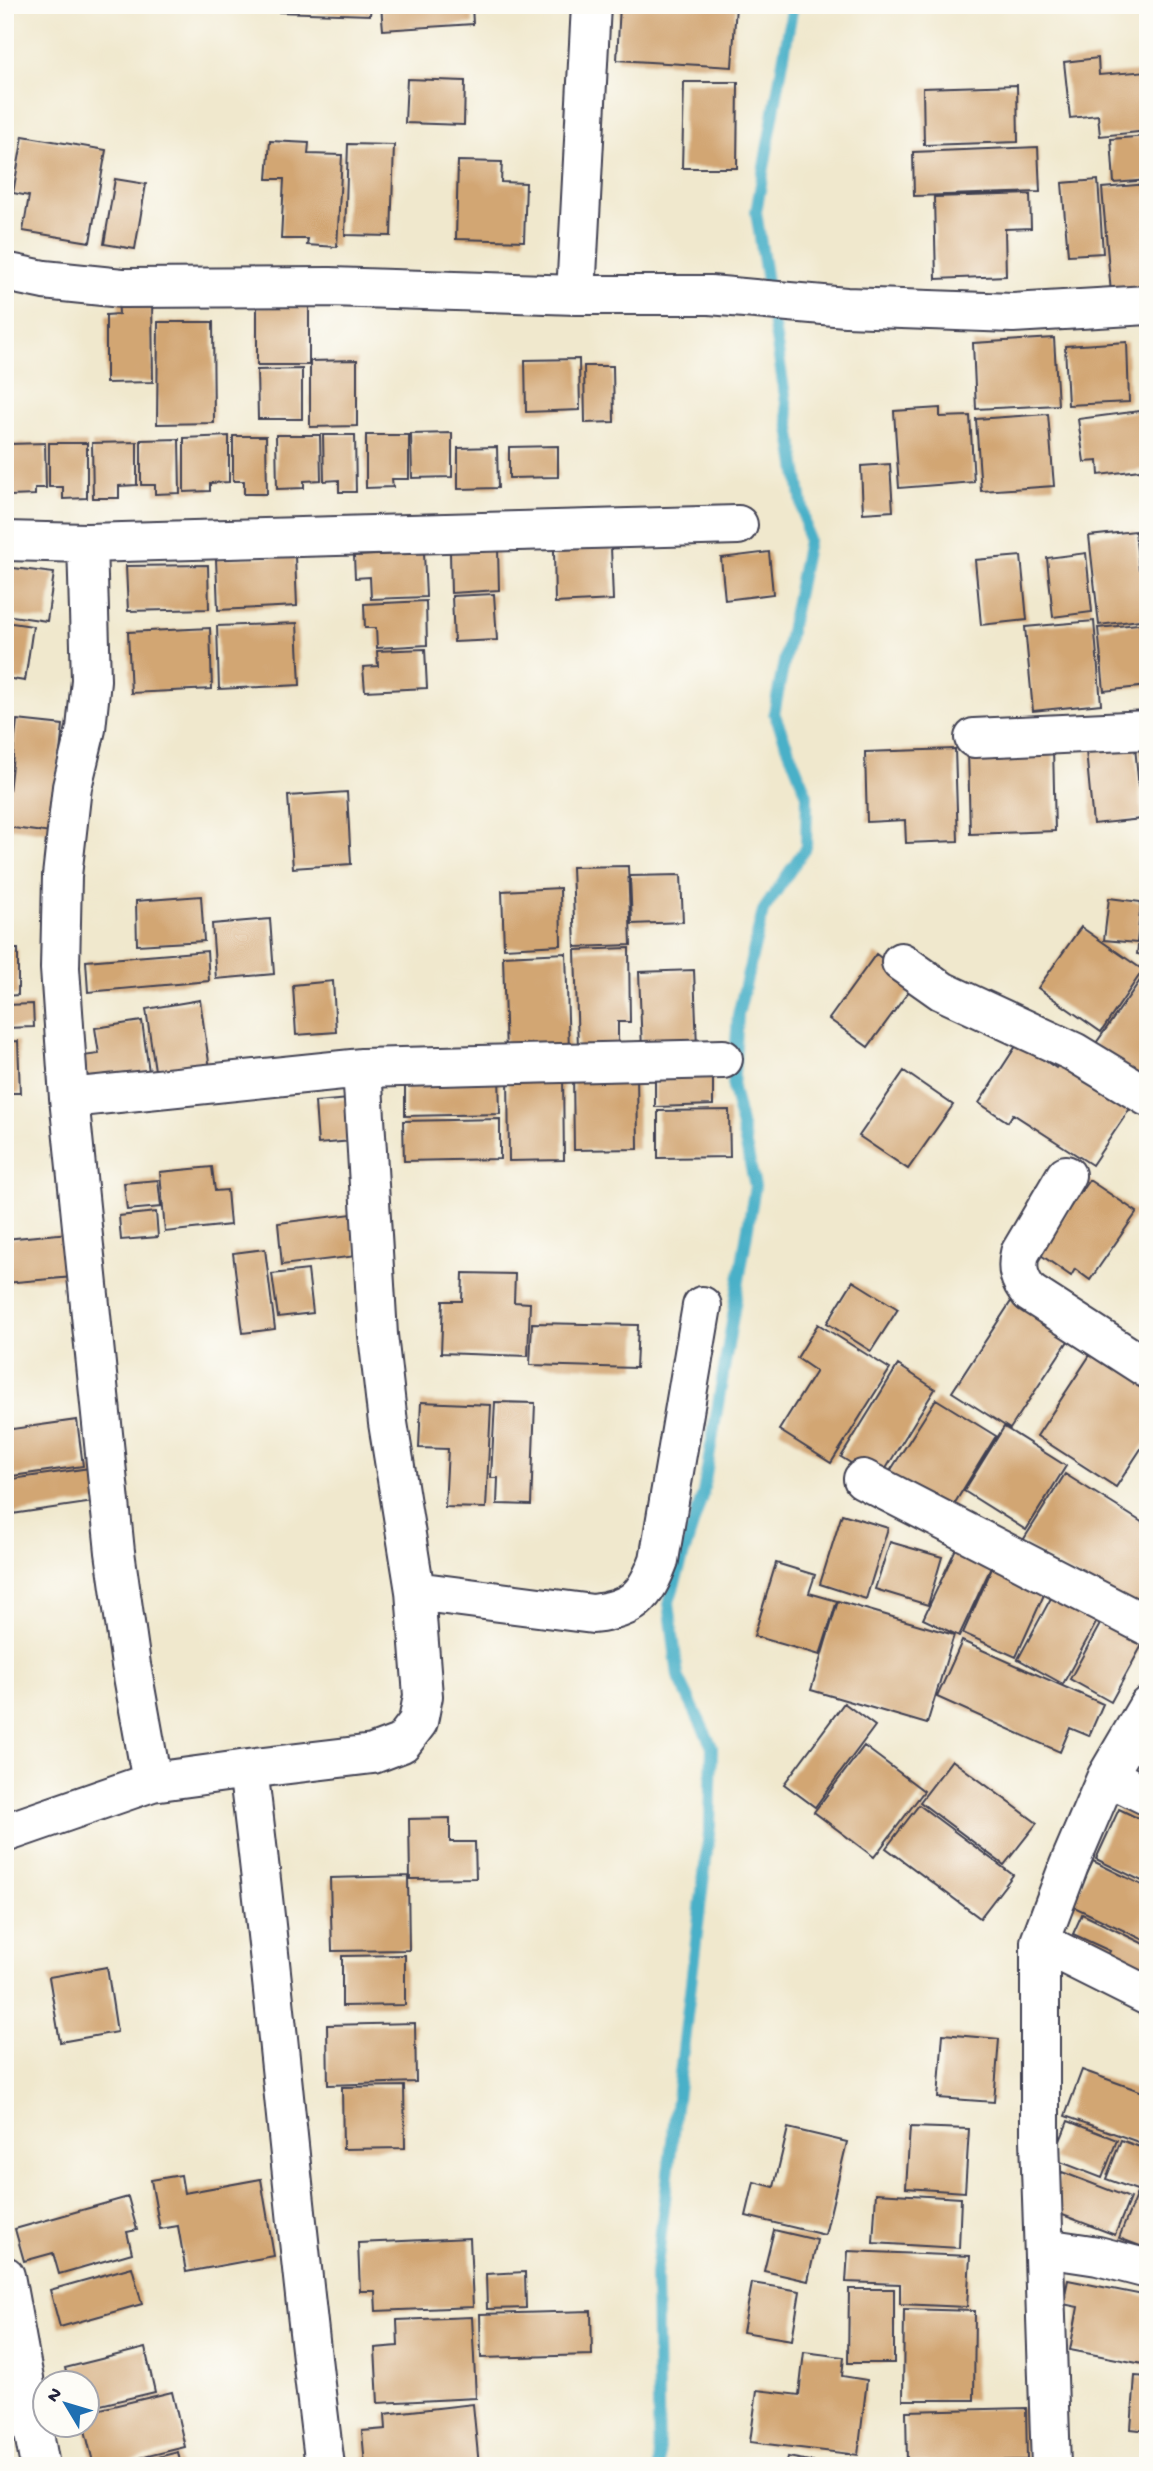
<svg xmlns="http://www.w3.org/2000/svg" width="1153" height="2471" font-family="'Gochi Hand',sans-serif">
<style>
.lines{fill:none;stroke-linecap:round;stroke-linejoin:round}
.stream{stroke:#49b0c8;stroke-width:12}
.building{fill:#d2a673}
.minor-casing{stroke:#414051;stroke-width:42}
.minor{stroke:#fff;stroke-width:38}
</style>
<rect width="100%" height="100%" fill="#fdfcf7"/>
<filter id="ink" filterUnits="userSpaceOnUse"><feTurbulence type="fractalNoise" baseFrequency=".0143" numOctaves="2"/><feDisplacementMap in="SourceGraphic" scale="14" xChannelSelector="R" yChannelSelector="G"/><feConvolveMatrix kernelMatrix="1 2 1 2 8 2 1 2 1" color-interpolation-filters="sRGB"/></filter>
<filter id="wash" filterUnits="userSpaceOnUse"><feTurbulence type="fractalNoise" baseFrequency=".00686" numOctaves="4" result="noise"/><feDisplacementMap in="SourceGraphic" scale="28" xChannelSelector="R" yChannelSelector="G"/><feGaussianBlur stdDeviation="1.57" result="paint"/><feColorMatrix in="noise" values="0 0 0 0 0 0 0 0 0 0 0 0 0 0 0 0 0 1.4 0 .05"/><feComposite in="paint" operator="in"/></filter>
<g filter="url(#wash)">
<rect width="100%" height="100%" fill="#f0e8cd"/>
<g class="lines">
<path class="stream" d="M659,2466L656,2274L710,1825L712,1747L678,1676L669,1602L703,1493L755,1186L733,1088L738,1015L763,911L806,847L807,795L774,713L808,541L756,212L793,5"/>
</g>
<g id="blocks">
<path class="building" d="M188,5H371L370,15L188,9Z
M381,5H472L473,24L383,30Z
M620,5H736L732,67L617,60Z
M1098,58L1099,75L1148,71V131L1100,136L1098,115L1070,118L1064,62Z
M407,79L465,81L464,125L405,123Z
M684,82H738L737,168H682Z
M1017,85L1018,142L924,145L923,88Z
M23,136L106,150L90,242L23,231L29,196L13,193Z
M1148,136V180L1114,183L1111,139Z
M270,141L309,143L308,154L342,155L337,247L307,245L308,239H281L284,179H267Z
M348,144L394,145L391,236L345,235Z
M1038,147L1040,192L914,196L913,152Z
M458,161L502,162L501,182L526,183L524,241L456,239Z
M115,179L146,184L135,249L104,244Z
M1098,180L1103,253L1068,255L1062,183Z
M1148,184V290L1111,293L1102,188Z
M1030,194L1031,228L1005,229L1006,276L936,279L934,197Z
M152,296L153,382L106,383V315L119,314L118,297Z
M309,306V365H257V307Z
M158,322H213L214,423L157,424Z
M1054,338L1058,405L976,409L973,343Z
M1127,342L1129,402L1068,405L1065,346Z
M579,359L580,410L526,412L525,360Z
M357,360V426L310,427V361Z
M584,366H613L614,422L585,423Z
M302,369V419H258L257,370Z
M940,408V417L970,416L974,482L899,488L894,411Z
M1148,410V469L1099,475L1098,461L1084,462L1078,419Z
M1048,414L1054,486L981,491L976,419Z
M452,433V477L412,478L411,434Z
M276,435H320L321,480L304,481V488L277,489Z
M323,435H355L356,492H339V480L324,481Z
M366,435H409V479H392L393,487L366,488Z
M229,436V482L210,483V491L184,492V438Z
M233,436H266L267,494H244V481H233Z
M179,439L180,493L155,494V485H141V440Z
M137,442V485L119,486V498H93L92,443Z
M45,443L46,488H35V495L10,496L9,444Z
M49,443H87V498L63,499V487H49Z
M558,446V477L509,478V447Z
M497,447L498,488L458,489V448Z
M890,464L893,511L863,513L861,466Z
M1135,531L1139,569L1148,568V619L1099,625L1089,536Z
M611,547L613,600L555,603L554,550Z
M498,549L499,590L451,593L450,552Z
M769,552L773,594L725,600L721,558Z
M424,553L426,597L371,599L370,577L355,578L354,556Z
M1086,553L1092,612L1053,617L1047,558Z
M295,556L297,606L218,610L216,559Z
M1021,556L1027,620L981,625L975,560Z
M208,565L209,609L128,611L126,566Z
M5,567L54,573L47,621L5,615Z
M494,594L497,640L454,642L452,596Z
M426,601L427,645L377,648L376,628H365L364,604Z
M1094,621L1101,704L1033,711L1025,627Z
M5,622L33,626L25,681L5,678Z
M297,623L300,685L219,689L217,626Z
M1148,623V686L1104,691L1098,628Z
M210,628L212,689L131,693L128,632Z
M425,649L427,688L365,691L363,667L378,666L377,651Z
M17,720L63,725L51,833L5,827Z
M5,722L14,723L7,781H5Z
M1148,746V814H1146L1140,747Z
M1053,747L1055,831L970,834L968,749Z
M1135,747L1142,819L1093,824L1086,751Z
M955,749L958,841L906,843L905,820L867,822L865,752Z
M347,792L351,864L293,868L288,796Z
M628,866L631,945L575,947L572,867Z
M681,875L683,922L632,924L630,876Z
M1146,883H1148V956L1137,954Z
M560,888L561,945L504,948L502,891Z
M201,896L204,941L137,945L136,901Z
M1109,898L1141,902L1137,943L1104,940Z
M270,919L274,974L216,979L212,924Z
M1081,927L1143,970L1101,1032L1038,988Z
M629,948L630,1022H618V1047L578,1048L575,950Z
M5,949H18V995L5,996Z
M207,951L209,981L88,992L86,961Z
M566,953L569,1051L506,1054L503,956Z
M876,954L915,983L868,1047L829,1019Z
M694,970L697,1048L642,1050L639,972Z
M1146,972L1148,1066L1140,1078L1094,1046Z
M333,981L336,1032L296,1035L293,985Z
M200,1000L210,1069L156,1077L146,1009Z
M33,1004L34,1027L5,1028V1005Z
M142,1021L150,1079L88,1089L83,1056L99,1054L95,1028Z
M18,1041L20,1093H5V1042Z
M1018,1043L1056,1068L1061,1061L1131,1107L1092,1165L1013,1114L1008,1122L979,1103Z
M637,1070L638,1149L574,1150L573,1071Z
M713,1070V1105L655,1107V1072Z
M904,1071L953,1105L908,1169L859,1136Z
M508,1073H563L564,1160L509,1161Z
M499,1074L500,1114L405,1116V1075Z
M349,1099L352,1141L318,1144L315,1102Z
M729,1110L730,1157L658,1158V1111Z
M500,1119V1159L404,1161L403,1121Z
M212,1167L215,1191L227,1190L230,1225L165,1232L160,1172Z
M158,1180L161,1207L127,1210L124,1183Z
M1089,1180L1137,1212L1090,1280L1075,1269L1071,1276L1038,1253Z
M156,1212L158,1237L121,1240L119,1216Z
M352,1214L357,1256L282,1265L278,1223Z
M69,1233L73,1277L5,1283V1239Z
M265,1249L275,1329L243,1333L233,1253Z
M308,1270L313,1313L278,1317L272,1274Z
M463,1273L515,1274L514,1302L530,1303L528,1356L441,1353L443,1301H462Z
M853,1281L898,1309L871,1351L827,1323Z
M1012,1300L1070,1338L1010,1429L952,1392Z
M532,1323L638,1325L636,1368L530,1365Z
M818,1324L890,1369L831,1463L779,1430L816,1371L797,1358Z
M1094,1349L1148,1384V1438L1116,1487L1037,1436Z
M898,1365L935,1389L879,1480L841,1457Z
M936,1399L996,1436L948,1514L887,1476Z
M421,1402L491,1405L486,1508L445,1507L448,1449L419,1448Z
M495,1402L535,1403L531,1505L497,1504L498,1478H491Z
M77,1420L83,1466L5,1477V1430Z
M1004,1427L1066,1466L1026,1530L964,1491Z
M97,1467L101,1501L5,1515V1480Z
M1065,1474L1148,1526V1621L1022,1542Z
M842,1514L888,1528L866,1599L820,1584Z
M890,1542L942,1557L928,1605L875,1589Z
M959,1542L995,1559L959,1636L923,1619Z
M776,1563L815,1575L809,1593L837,1601L820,1655L754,1636Z
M994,1564L1047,1588L1016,1657L963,1633Z
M1057,1587L1102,1612L1063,1684L1018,1659Z
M838,1601L954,1635L927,1724L811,1690Z
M1110,1606L1148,1634L1111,1702L1070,1679Z
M962,1641L1103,1704L1089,1736L1070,1728L1060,1752L937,1697Z
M844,1703L875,1726L815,1807L784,1784Z
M864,1746L924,1791L874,1857L814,1812Z
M952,1760L1037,1823L1004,1865L920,1802Z
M919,1805L1013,1875L980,1918L886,1848Z
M1119,1809L1148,1823V1884L1096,1859Z
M450,1818V1842H475L476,1878L410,1879L409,1819Z
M1093,1861L1148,1888V1942L1072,1906Z
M408,1876L409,1950L332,1951L330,1878Z
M1082,1914L1148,1946V1989L1102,1968L1110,1951L1073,1934Z
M405,1955V2005L342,2006V1956Z
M107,1967L117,2032L60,2042L49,1977Z
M415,2023L416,2082L328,2085L327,2025Z
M943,2034L999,2039L994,2102L938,2098Z
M1082,2070L1148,2094V2126L1141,2143L1065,2116Z
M404,2086L405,2148L343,2149L342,2087Z
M1068,2121L1117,2140L1102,2178L1053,2159Z
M910,2127L969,2129L965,2192L906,2188Z
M788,2128L847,2142L825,2235L746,2216L754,2182L774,2187Z
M1121,2140L1148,2150V2194L1106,2179Z
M1062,2172L1130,2198L1115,2235L1047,2209Z
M181,2175L184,2193L261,2179L274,2256L186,2272L178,2226L160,2229L151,2180Z
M876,2193L961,2198L959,2248L873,2243Z
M1137,2193L1148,2198V2249L1119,2238Z
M128,2197L137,2230L127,2232L132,2253L59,2274L53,2253L24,2261L15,2229Z
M774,2230L817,2240L808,2281L764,2271Z
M470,2238L473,2307L376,2311L375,2291H360L358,2243Z
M848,2251L970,2256L967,2307L900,2304V2284L846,2282Z
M132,2267L142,2304L60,2327L50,2290Z
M525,2272L526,2308L487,2309L486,2274Z
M1068,2280L1148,2296V2365L1070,2350L1078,2307L1063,2304Z
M752,2283L800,2291L792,2340L743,2332Z
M849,2289H894V2363H848Z
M904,2309L975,2311L974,2400H903Z
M591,2311L592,2355L481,2358L480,2314Z
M472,2317L476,2398L378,2403L375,2348L398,2346L397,2320Z
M145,2348L155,2392L88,2408V2384H69L65,2368Z
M804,2352L844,2357L842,2376L867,2380L858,2455L750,2442L757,2390L799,2395Z
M1135,2376L1148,2377V2431L1131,2429Z
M172,2392L185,2447L107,2466H94L84,2426H88V2412Z
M473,2404L479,2466H365L362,2431L386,2429L385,2414Z
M1026,2408L1027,2460L907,2463L906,2411Z
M178,2452L181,2466H127V2465Z
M788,2457L826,2464L825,2466H786Z"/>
</g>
</g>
<g filter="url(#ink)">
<use href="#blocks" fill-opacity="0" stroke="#414051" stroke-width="2"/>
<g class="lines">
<defs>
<path id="minor" d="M5,272L44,280L122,288L330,287L576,295H710L846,307L1013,313L1148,305
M576,295L591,5
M5,541L87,543L738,525
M87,543L91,680L86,729L72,787L62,876L60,968L69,1098L362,1068L378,1335L388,1423L415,1591L423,1696L418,1722L402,1743L373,1754L248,1769
M974,738L1148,730
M901,962L942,991L1074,1052L1148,1097
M362,1068L723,1059
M69,1098L115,1552L131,1665L152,1782L248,1769C277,2001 295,2234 325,2466
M1066,1175L1020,1253C1016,1269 1019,1280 1030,1293L1148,1369
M863,1479L1148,1626
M415,1591L593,1614C634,1609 645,1597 659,1560L702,1306
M1107,1776L1148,1796
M5,1833L152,1782
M1040,1942L1148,1996
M1045,2248L1098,2256L1148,2269
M5,2276L40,2466
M1051,2466L1040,2139V1942L1069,1865L1107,1776L1148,1706"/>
</defs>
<use href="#minor" class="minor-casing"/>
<use href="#minor" class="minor"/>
</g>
</g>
<rect width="1153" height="2471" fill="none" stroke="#fdfcf7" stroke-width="28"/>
<g transform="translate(66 2404) rotate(308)"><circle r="33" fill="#fdfcf7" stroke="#a5a5ac" stroke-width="2"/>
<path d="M0-5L12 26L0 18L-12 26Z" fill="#1f6fb2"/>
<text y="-10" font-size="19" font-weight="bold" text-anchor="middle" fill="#22223b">N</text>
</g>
</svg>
